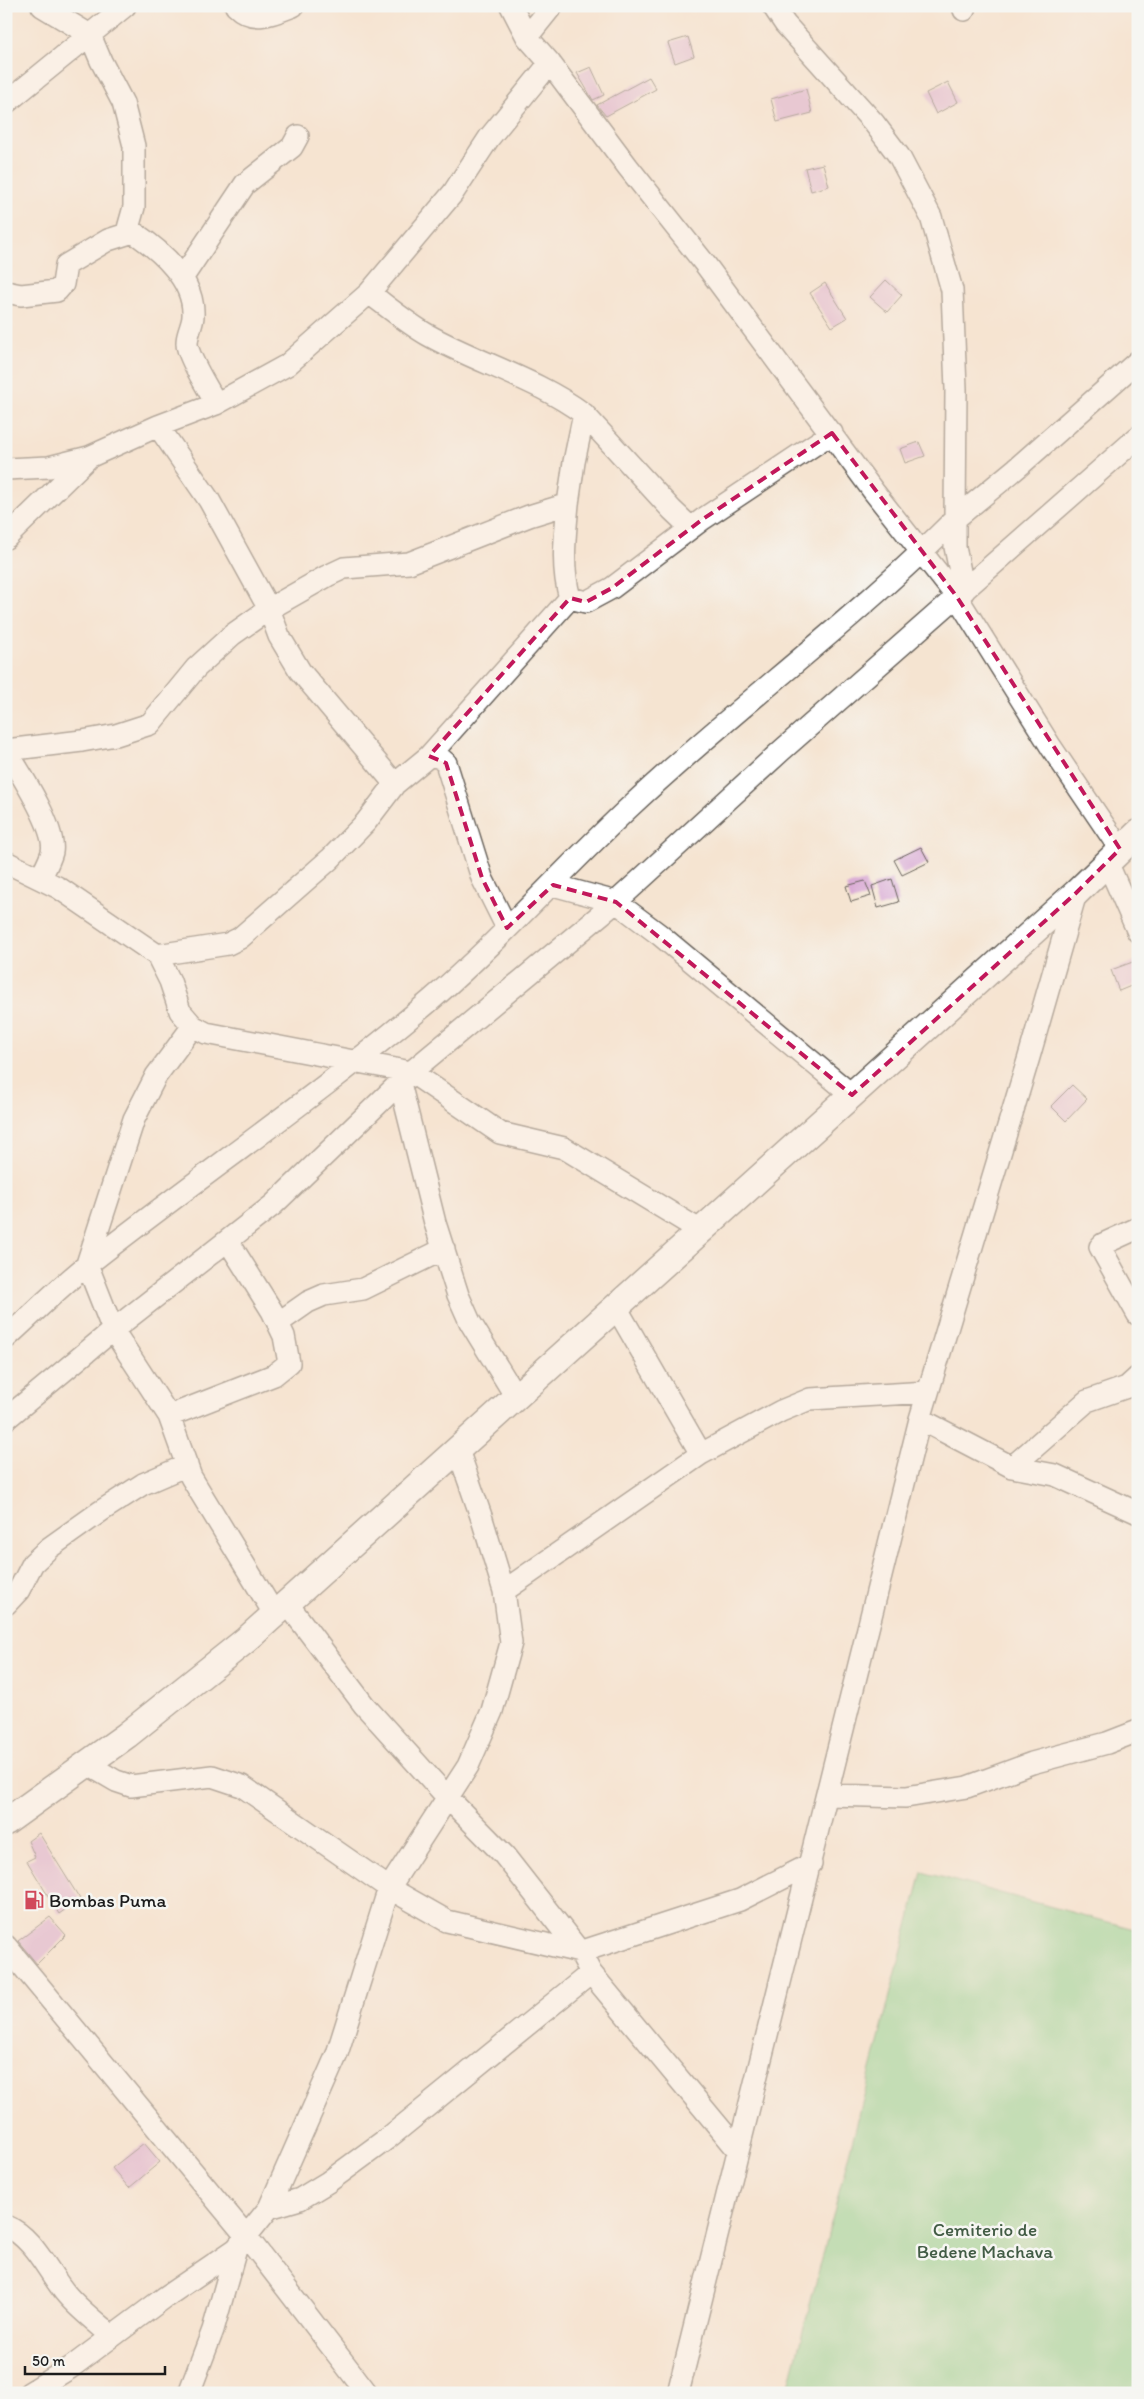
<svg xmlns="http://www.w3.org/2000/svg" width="1144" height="2399" font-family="Itim,sans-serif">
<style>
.green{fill:#88d492;stroke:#527857}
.building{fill:#d8a6d3}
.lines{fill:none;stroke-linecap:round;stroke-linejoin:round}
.minor-casing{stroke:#68625b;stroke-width:24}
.major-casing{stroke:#68625b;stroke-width:29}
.minor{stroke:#fff;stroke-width:21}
.major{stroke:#fff;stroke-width:26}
.marked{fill:none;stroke:#c2185b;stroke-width:4;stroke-dasharray:10 6;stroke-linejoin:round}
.labels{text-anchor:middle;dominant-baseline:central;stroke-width:5;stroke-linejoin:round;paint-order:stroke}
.poi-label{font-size:19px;fill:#1c1c1c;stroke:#f6f6f2;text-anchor:start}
.park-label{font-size:19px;fill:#425c45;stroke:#f6f6f2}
</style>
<rect width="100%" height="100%" fill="#f6f6f2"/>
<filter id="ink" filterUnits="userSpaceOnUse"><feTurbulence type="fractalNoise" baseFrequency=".02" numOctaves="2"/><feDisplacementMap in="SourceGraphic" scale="10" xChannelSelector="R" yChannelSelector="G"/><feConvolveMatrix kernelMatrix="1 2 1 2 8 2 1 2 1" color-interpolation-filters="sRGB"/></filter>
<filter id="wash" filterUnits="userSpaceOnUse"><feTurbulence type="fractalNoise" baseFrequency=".0096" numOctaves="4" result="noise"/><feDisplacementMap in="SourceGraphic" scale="20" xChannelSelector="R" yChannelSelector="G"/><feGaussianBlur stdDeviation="1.12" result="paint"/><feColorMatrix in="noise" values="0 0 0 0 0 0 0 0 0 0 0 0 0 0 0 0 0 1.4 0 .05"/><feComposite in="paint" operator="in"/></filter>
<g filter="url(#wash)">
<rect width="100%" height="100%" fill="#f5e4d1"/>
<path class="green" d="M922,1872L1138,1930V2393H787Z"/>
<g id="blocks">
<path class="building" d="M688,37L694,56L675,63L668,43Z
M591,67L604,95L593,100L577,73Z
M649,77L656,89L606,116L597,105Z
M948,82L958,102L936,114L926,93Z
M806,89L812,113L777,122L771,99Z
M823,164L829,186L811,191L805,168Z
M886,280L902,295L887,312L870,297Z
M825,283L847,318L832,327L810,293Z
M919,442L925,456L905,463L900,449Z
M921,847L929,862L902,875L894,860Z
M892,879L899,902L878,908L872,886Z
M865,881L871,896L851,902L846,886Z
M1138,960V983L1119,991L1111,970Z
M1072,1085L1087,1099L1066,1121L1051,1106Z
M39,1833L80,1899L59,1914L27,1861L35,1857L28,1841Z
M50,1917L66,1935L37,1964L18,1941Z
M144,2143L160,2162L129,2188L112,2168Z"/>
</g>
</g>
<g filter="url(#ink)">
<use href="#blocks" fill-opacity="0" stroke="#68625b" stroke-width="1"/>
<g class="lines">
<defs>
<path id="minor" d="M42,6L90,35L101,61L123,103L134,146V207L127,232
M236,6C253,23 273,14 293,6
M511,6L527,37L550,63L628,167L705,264L874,492L957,597L1051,747L1120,849
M963,6L964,10
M527,37L552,6
M6,103L125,6
M183,277L245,184L292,147L298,136
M6,292L21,295L57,291L63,284L66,265L108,240L133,232C160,250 195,280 193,316C193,326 184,338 188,349C194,368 207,386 216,404
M369,293C388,307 407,323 428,335C478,363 537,379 584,414L672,510L691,528
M158,426L209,500L269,609L279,636L300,671L395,784
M6,469L49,467L89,457L158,426L216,404L287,365L369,293L453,193L489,138L550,63
M568,504C565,537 561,567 570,598L586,602L612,588L703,519L832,433
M6,538L89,457
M964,591L955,547V519L1018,467L1138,361
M6,750L82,741L116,735L150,724L196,668L232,635L269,609L327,576L344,568L409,563L529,516L568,504L574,462L584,414
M6,750C19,771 57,829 52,852C50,860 45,869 41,877
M429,756L570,598
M6,862L59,888L157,955L170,981L180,1011L193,1026L206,1033L411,1072L500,1133L564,1148L701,1231
M1107,862L1138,932
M553,885L616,902L660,935L852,1095
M157,955L228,944L240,938L330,859L366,822L395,784L429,756L439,757L446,763L482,878L507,928
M193,1026L156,1076L134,1119L87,1264L113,1330L169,1416L191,1477L275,1615
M400,1083L435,1223L458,1295L470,1322L516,1397
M1138,1228L1103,1244L1100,1247L1138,1315
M616,1307L701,1454
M278,1323L308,1302L324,1295L363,1289L444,1249
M6,1338C34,1313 61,1285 91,1262C203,1174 322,1093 431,1000C502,939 565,867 634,803C739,705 855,620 955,519L956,389L952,290L931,217L899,156L874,123L785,24L773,6
M169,1416L274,1375L289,1363L284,1336L272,1311L228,1241
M6,1419L113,1330L273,1205L411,1072L616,902L781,751L1138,437
M920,1419L1012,1467L1055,1475L1138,1513
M1012,1467L1087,1401L1127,1387L1138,1377
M504,1591L701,1454L781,1411L810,1399L928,1392
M287,1603L364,1705L448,1798L504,1855L580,1952L591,1973L738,2150
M6,1604L19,1590L33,1563L49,1548L101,1511L143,1484L187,1465
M87,1764L116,1781L131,1786L212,1776L242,1786L389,1888L447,1921L580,1952L740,1900L811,1864
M828,1795L906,1797L967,1787L1032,1763L1107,1743L1138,1731
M6,1946L247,2237L367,2393
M269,2208L300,2199L328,2182L388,2138L591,1973
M6,2226C34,2237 48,2273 67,2295C80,2310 97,2323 112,2336
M29,2393L70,2368L164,2298L236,2249L269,2208L337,2054L389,1888L468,1766L492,1711L511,1643L504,1591L482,1519L458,1450
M189,2393L213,2330L236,2249
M678,2393L920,1419L1029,1057L1076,893"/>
<path id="major" d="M6,1822L127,1735L246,1640L1076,893L1138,833"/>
</defs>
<use href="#minor" class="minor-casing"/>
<use href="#major" class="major-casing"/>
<use href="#minor" class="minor"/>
<use href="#major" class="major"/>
</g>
</g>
<path d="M0 0H1144V2399H0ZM832,433L957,597L1120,849L1076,893L852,1095L616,902L553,885L507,928L482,878L446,763L429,756L570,598L586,602L612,588L703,519Z" fill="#f5e4d1" fill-opacity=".55" fill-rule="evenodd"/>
<path class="marked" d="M832,433L957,597L1120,849L1076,893L852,1095L616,902L553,885L507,928L482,878L446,763L429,756L570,598L586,602L612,588L703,519Z"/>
<defs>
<symbol id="fuel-bare" viewBox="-9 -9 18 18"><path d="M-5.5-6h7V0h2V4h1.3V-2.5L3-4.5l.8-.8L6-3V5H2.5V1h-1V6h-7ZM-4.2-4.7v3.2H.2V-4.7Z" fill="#d1495b" stroke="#f6f6f2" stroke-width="2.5" paint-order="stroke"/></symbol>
</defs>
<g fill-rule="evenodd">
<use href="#fuel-bare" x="20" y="1886" width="28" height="28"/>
</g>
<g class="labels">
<g class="poi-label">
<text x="49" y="1900">Bombas Puma</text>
</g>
<g class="park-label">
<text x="985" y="2229">Cemiterio de<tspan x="985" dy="22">Bedene Machava</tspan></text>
</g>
</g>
<rect width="1144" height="2399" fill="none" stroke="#f6f6f2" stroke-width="25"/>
<path d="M25 2366v8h140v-8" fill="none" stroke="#1c1c1c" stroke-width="2.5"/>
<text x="32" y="2366" font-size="15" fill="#1c1c1c" stroke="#f6f6f2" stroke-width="4" paint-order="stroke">50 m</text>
</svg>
